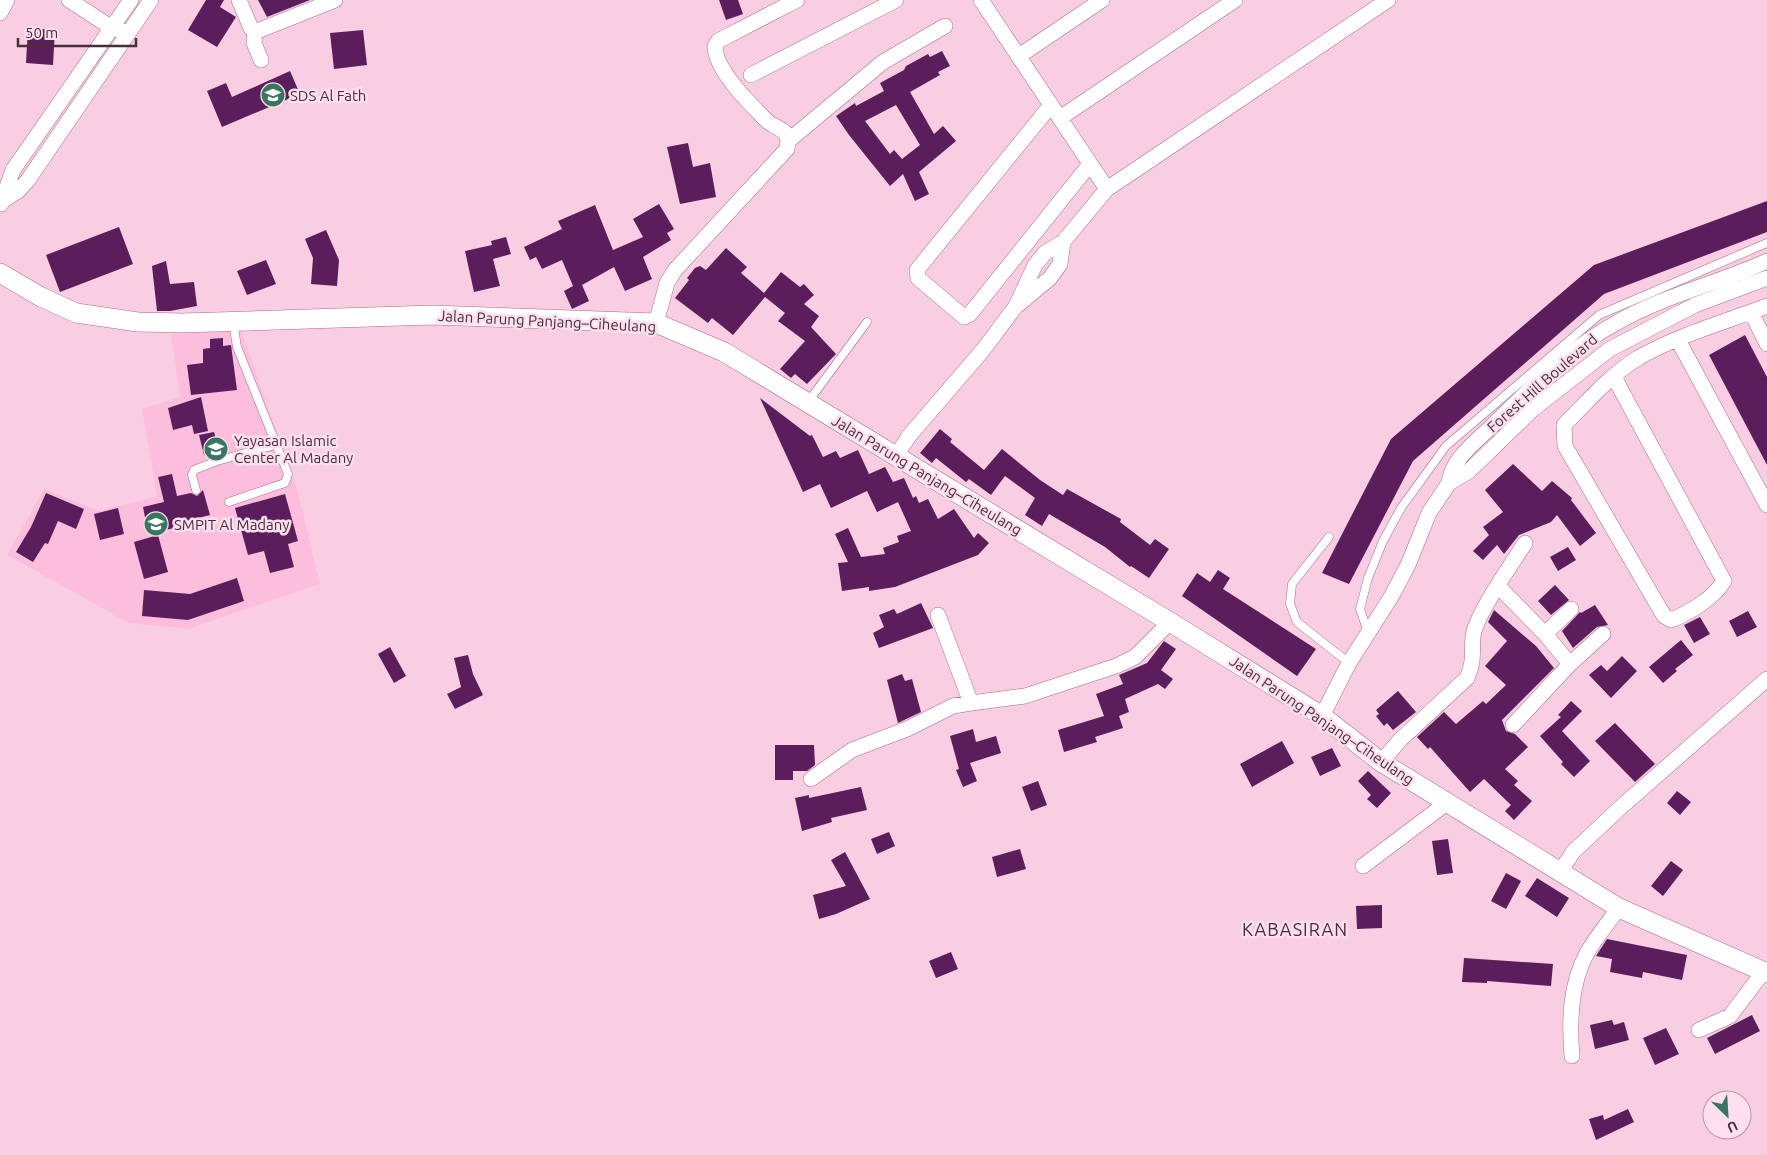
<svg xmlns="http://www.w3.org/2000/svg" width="1767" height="1155" font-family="Ubuntu,sans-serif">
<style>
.built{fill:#fdbedd}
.building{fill:#5b1d5b;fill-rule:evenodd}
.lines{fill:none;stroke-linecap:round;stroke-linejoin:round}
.service-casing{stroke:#a9698a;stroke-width:9}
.minor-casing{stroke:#a9698a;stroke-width:16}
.tertiary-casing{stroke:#a9698a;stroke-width:20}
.service{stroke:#fff;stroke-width:8}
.minor{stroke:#fff;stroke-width:15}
.tertiary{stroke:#fff;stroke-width:19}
.labels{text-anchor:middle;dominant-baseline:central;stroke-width:5;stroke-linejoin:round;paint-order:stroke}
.poi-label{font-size:15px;fill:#492d3b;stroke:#fddfed;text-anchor:start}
.street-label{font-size:15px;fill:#492d3b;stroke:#fddfed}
.quarter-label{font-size:18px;letter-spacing:1px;fill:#492d3b;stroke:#fddfed}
</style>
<rect width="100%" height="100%" fill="#f9cee2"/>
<path class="built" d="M170,330H241L297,489L320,584L188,629L129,623L7,555L44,489L99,511L157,496L142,409L180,397Z"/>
<path class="building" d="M206,0H224L220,7L236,17L217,47L188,30Z
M258,0H310L267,17Z
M719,0H738L743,14L726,20Z
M28,28L55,30L53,65L26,63Z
M363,30L367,65L334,69L330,33Z
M942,51L950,66L938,72L940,75L910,92L934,134L943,126L956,141L919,172L929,194L915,201L903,174L890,186L849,135L836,116L855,103L856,106L884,91L880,83L904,70L906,66L928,54L930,57ZM896,105L920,145L902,159L894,150L890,154L865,121Z
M290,71L300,94L222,127L207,91L226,83L232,97Z
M688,143L693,167L710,163L716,197L680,204L667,147Z
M1767,201V232L1604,294L1413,461L1349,584L1322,573L1391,439L1594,265Z
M659,204L674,229L667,233L671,240L643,257L652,279L625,291L614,267L582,285L589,301L572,309L564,291L573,286L562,260L542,269L536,257L530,260L524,247L562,229L558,221L595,205L613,250L643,237L633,219Z
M119,227L133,264L60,292L46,255Z
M326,230L339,260L337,286L311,284L313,258L305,239Z
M506,237L511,254L493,259L500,286L474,292L465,251L492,245L491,241Z
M726,248L747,267L741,273L764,293L781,272L800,287L804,284L814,295L804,304L819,316L811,327L836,354L807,384L795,374L791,378L780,369L805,341L778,321L785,313L765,297L733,335L712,318L708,323L675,298L689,280L687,278L695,268L700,266L706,270Z
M266,260L276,284L247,295L237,271Z
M166,261L170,284L194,282L197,306L170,311H157L152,266Z
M1745,335L1767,377V465L1709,355Z
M223,338V346L231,345L237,390L191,395L187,365L203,363V349L210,348V339Z
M201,397L208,431L194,434L192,425L173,430L168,408Z
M760,398L810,436L812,435L823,457L836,451L840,458L858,450L869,474L885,467L893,482L904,478L913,498L916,496L919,503L928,499L938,519L954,509L974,538L978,533L989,543L978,555L895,587L869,591V587L842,591L838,563L848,562L835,534L848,528L861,557L885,554L883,548L899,542L897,536L911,531L898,502L877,512L867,491L831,508L820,484L803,492Z
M940,429L952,439L950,442L984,470L1002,449L1040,480L1063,495L1067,489L1121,519L1120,522L1150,545L1155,539L1169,549L1149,578L1131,566L1130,567L1105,547L1049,514L1042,526L1025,515L1035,498L1005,476L991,495L969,479L966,482L936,458L932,463L920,453Z
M214,432L219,451L204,455L199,435Z
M1513,464L1542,491L1552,481L1572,498L1571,500L1596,533L1580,546L1557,515L1551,522L1519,535L1504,554L1497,545L1483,560L1473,551L1489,535L1483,527L1503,512L1485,490Z
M172,474L177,496L191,493L197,496L203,490L210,515L174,524L175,528L148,533L143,507L164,502L158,477Z
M46,493L84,509L76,529L58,521L48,544L45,543L33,562L16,552L31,527Z
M285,494L298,541L288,544L294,567L270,573L264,551L248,555L235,508Z
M118,508L124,534L100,540L94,514Z
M158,535L168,572L144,579L134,542Z
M1568,547L1576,560L1558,571L1550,557Z
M1218,570L1230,578L1223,589L1316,649L1297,676L1182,596L1197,573L1210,582Z
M237,578L244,601L188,620L142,616L144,590L190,594Z
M1555,585L1569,600L1551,615L1538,601Z
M921,603L933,628L879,648L873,633L884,627L879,615L894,609L897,614Z
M1595,605L1608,625L1597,627L1573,648L1562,631L1580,612L1581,613Z
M1494,610L1536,646L1554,668L1502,720L1506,731L1515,734L1528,747L1505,769L1518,781L1514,785L1532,801L1514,820L1505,811L1511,805L1484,779L1470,792L1430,747L1428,749L1417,737L1444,712L1456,724L1483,701L1486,704L1506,685L1485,666L1507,641L1488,622Z
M1748,611L1757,627L1737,637L1729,621Z
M1700,617L1710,634L1694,643L1684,625Z
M1681,640L1693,655L1675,669L1677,671L1663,683L1649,667Z
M1164,641L1176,649L1161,670L1173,679L1165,689L1158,684L1125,699L1129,712L1119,716L1123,728L1095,737L1097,742L1064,752L1058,730L1104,716L1096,694L1123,684L1119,675L1147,663Z
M390,647L406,676L394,683L378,654Z
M468,655L473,674L483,695L455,709L447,694L461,687L454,658Z
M1622,656L1637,671L1611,698L1589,675L1601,665L1607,671Z
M902,674L905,681L912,679L921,712L898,723L887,680Z
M1398,691L1416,712L1393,730L1387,723L1384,726L1376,716L1379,714L1376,710Z
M1571,701L1582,711L1562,731L1590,761L1574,777L1561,764L1563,762L1540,736L1561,717L1558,715Z
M1615,723L1655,764L1635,782L1595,741Z
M973,729L976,742L996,736L1001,753L970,763L977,781L963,787L956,770L959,769L950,736Z
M1282,741L1294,763L1252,787L1240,764Z
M775,745H814L815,765L807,771H793V780H775Z
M1332,748L1341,766L1320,776L1311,757Z
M1368,771L1391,793L1377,808L1367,799L1371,795L1358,781Z
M1038,781L1047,805L1031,811L1022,787Z
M861,787L867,810L831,818L832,822L802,831L795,798L809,795V798Z
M1677,791L1691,802L1680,815L1667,803Z
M889,832L895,846L877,854L871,839Z
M1448,839L1453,873L1437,875L1432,841Z
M1020,849L1026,869L997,877L992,857Z
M845,852L870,899L836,914L819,919L813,895L846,886L831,860Z
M1671,861L1683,870L1663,896L1651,886Z
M1506,873L1521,881L1506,909L1491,901Z
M1537,878L1569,898L1557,917L1525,896Z
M1382,905V928L1357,929L1356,906Z
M1607,939L1687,955L1682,980L1643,972L1642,978L1610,972L1612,959L1596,956Z
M951,952L958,969L936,978L929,961Z
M1464,958L1553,964L1551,986L1487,981V983L1462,982Z
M1752,1015L1760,1031L1715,1054L1707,1038Z
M1612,1020L1614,1025L1624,1022L1629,1040L1595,1049L1590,1025Z
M1666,1028L1679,1054L1655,1065L1643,1038Z
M1628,1109L1634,1122L1596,1140L1589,1119L1603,1115L1604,1120Z"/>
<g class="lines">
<defs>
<path id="service" d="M808,402L867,322
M196,490L192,475L194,470L217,461L275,445
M229,502L285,483L288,474L237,347L233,322
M1329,537L1292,584L1290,604L1297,622L1349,663
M1368,632L1360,609L1368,578L1383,541L1401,508L1446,446L1599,315L1767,243"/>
<path id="minor" d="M69,0L112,28L122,31
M239,0L251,28L255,32L335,0
M981,0L1107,189
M0,13L7,0
M255,32L254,43L261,60
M1019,56L1102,0
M751,75L896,0
M1051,105L917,270L918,278L964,317L970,314L1090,164
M1060,118L1235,0
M788,141L883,62L945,26
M4,200L18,191L28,180L151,0
M1,204L13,170L131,0
M1019,304L1050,278L1060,264L1063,242
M1751,312L1767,344
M656,323L667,283L675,270L787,149C788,144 789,139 786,134C782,128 772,126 767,121C750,104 715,70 715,46L718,41L797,0
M1678,340L1767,505
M1614,377L1724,581C1714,598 1689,613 1671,620L1664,616L1565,446L1564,425C1587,402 1610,375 1638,358C1678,335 1725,322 1767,306
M896,456L909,436L983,350L1016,306L1035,265L1045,253L1063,242L1107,189L1388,0
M1449,483C1451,459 1477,441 1493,425C1531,388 1570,348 1616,323C1663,296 1718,283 1767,261
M1498,586L1545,634L1570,664L1603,634
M1545,634L1571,609
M971,703L1025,696L1116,666L1135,657L1170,622
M1322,716L1349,663L1391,597L1408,565L1429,513L1449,483L1469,471L1533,409L1610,349L1695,305L1767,278
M1513,725L1570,664
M1381,762L1401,739L1467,678C1477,657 1469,645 1475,628C1484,603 1510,567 1525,543
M811,779L852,750L907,729L953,706L971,703L938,615
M1363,866L1448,802
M1560,872L1573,852L1621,807L1767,679
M1699,1030L1730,1016L1764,971
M1572,1056C1569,1021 1570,984 1587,953C1596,937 1608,923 1619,908"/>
<path id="tertiary" d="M0,273L41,297L76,313L138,322L183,323L432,315L656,323L724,352L1170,622L1322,716L1381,762L1619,908L1767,973"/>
</defs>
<use href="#service" class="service-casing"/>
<use href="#minor" class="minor-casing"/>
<use href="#tertiary" class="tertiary-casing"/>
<use href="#service" class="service"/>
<use href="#minor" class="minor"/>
<use href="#tertiary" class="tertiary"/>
</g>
<defs>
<symbol id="school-disc" viewBox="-11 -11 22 22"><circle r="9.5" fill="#39755f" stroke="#fddfed"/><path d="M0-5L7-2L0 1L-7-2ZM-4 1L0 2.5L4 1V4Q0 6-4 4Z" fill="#fff"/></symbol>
</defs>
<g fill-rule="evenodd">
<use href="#school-disc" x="259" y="81" width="28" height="28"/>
<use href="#school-disc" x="202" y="435" width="28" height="28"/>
<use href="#school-disc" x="142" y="510" width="28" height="28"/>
</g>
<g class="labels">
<g class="poi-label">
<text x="290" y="95">SDS Al Fath</text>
<text x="234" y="440">Yayasan Islamic<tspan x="234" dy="17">Center Al Madany</tspan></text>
<text x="174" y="524">SMPIT Al Madany</text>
</g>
<g class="street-label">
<text transform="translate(547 321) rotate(3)">Jalan Parung Panjang–Ciheulang</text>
<text transform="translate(1542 383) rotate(-41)">Forest Hill Boulevard</text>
<text transform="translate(927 475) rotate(31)">Jalan Parung Panjang–Ciheulang</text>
<text transform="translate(1322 720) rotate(34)">Jalan Parung Panjang–Ciheulang</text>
</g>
<g class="quarter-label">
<text x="1295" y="929">KABASIRAN</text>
</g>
</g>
<g transform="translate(1727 1115) rotate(155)"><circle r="24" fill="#fddfed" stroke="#b598a6"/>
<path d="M0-4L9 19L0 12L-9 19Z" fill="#39755f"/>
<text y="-8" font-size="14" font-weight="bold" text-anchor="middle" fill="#492d3b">U</text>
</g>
<path d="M18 38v8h118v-8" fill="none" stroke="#492d3b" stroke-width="2.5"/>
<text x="25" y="38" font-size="15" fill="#492d3b" stroke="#fddfed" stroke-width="4" paint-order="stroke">50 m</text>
</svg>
